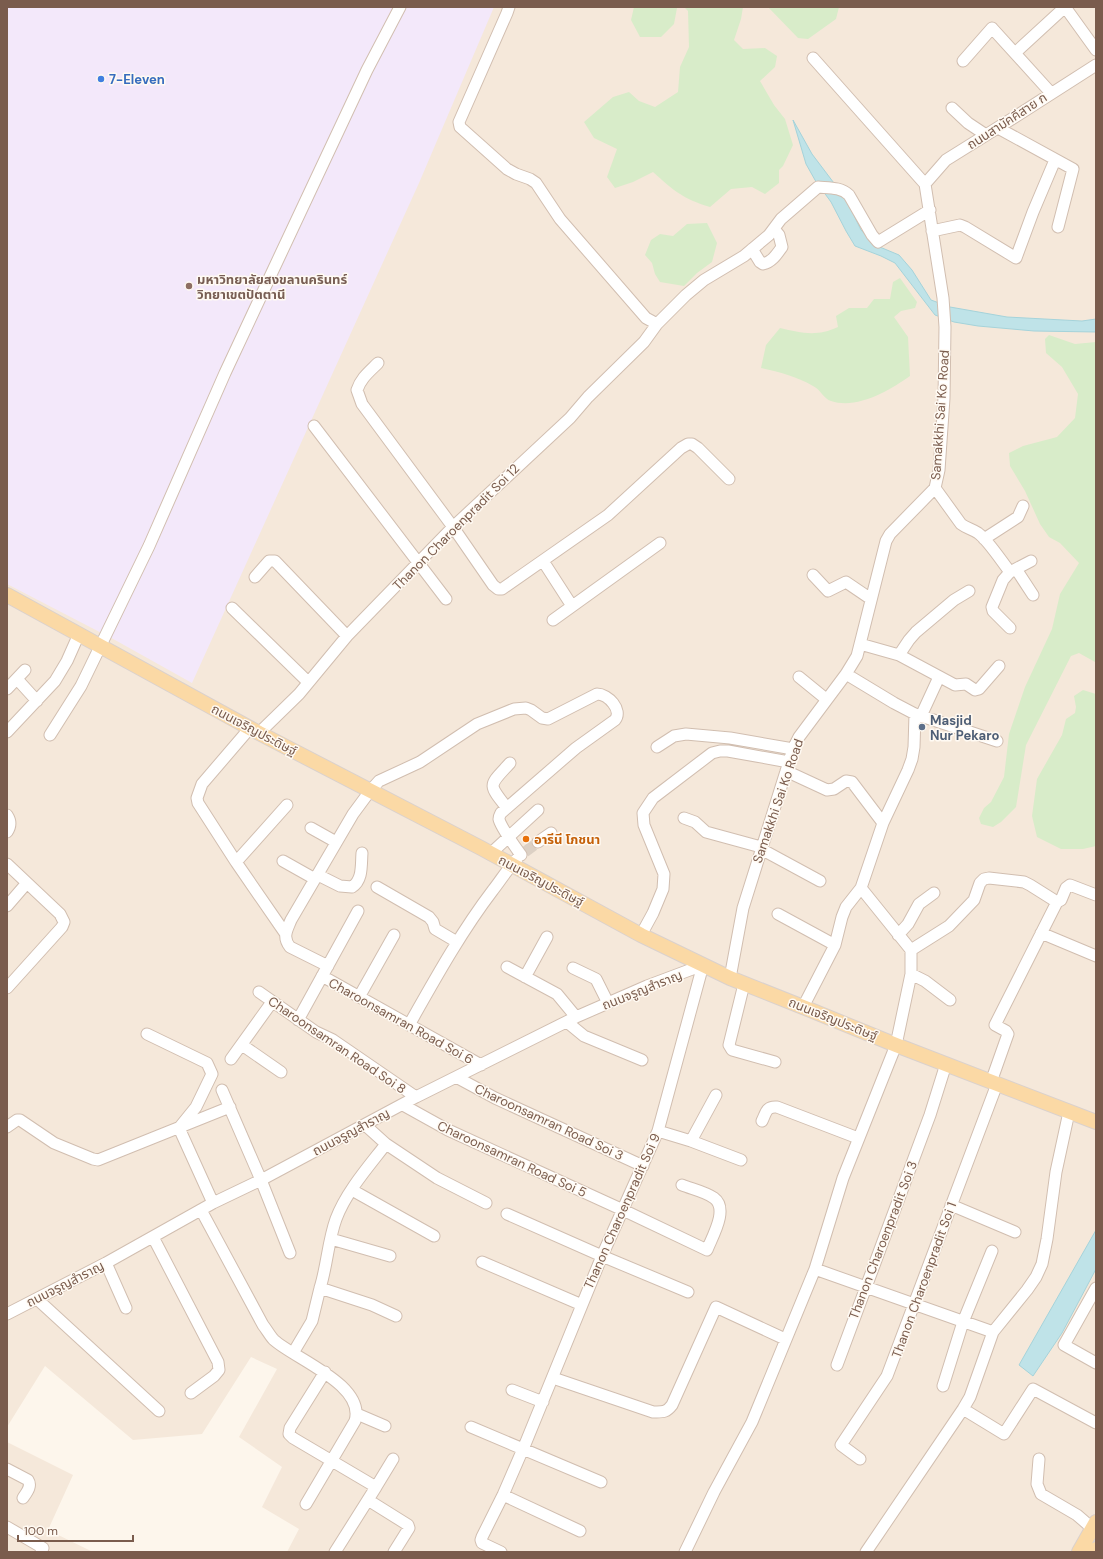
<svg xmlns="http://www.w3.org/2000/svg" width="1103" height="1559" font-family="'DM Sans','Noto Sans Thai',sans-serif">
<style>
.residential{fill:#f5e8da}
.education{fill:#f3e8fa}
.green{fill:#d8ecc9}
.water{fill:#bfe3e8;stroke:#a5d3da}
.lines{fill:none;stroke-linecap:round;stroke-linejoin:round}
.minor-tunnel{stroke:#dcd0c4;stroke-width:11;stroke-dasharray:11 5.5;stroke-linecap:butt}
.minor-casing{stroke:#d1beb0;stroke-width:13}
.major-casing{stroke:#dad1cd;stroke-width:16}
.minor{stroke:#fff;stroke-width:11}
.major{stroke:#fbd9a5;stroke-width:14}
.shop-dot{fill:#3f7fe0;stroke:#fffaf3;stroke-width:1.5}
.education-dot{fill:#8d6e63;stroke:#fffaf3;stroke-width:1.5}
.service-dot{fill:#5c6f8a;stroke:#fffaf3;stroke-width:1.5}
.food-dot{fill:#e8710a;stroke:#fffaf3;stroke-width:1.5}
.labels{text-anchor:middle;dominant-baseline:central;stroke-width:3;stroke-linejoin:round;paint-order:stroke}
.shop-label{font-size:13px;font-weight:bold;fill:#366cbe;stroke:#fffaf3;text-anchor:start}
.street-label{font-size:13px;fill:#7a5c4d;stroke:#fffaf3}
.education-label{font-size:13px;font-weight:bold;fill:#785e54;stroke:#fffaf3;text-anchor:start}
.service-label{font-size:13px;font-weight:bold;fill:#4e5e75;stroke:#fffaf3;text-anchor:start}
.food-label{font-size:13px;font-weight:bold;fill:#c56008;stroke:#fffaf3;text-anchor:start}
</style>
<rect width="100%" height="100%" fill="#fdf6ec"/>
<path class="residential" d="M7,7H1096V1552H287L299,1529L262,1507L282,1467L239,1437L277,1369L251,1357L202,1434L133,1440L45,1366L7,1427Z
M7,1442L73,1475L48,1530L93,1552H7Z"/>
<path class="education" d="M7,7H494L419,183L192,683L115,640L7,584Z"/>
<path class="green" d="M634,7H680L677,8L674,24L661,37H640L631,20Z
M684,7H743L741,19L734,40L743,49L765,48L777,56L775,67L760,81L774,105L785,119L793,145L783,166L779,170V183L765,194L752,187L731,189L710,207C683,199 673,190 653,172L633,182L615,188L607,177L617,149L594,138L584,122L613,97L629,92L639,101L655,107L678,92L680,67L689,47L688,11Z
M768,7H839L836,19L808,39L798,38Z
M707,223L717,243L712,262L697,273L684,286L660,282L655,274L652,263L645,255L651,240L660,234L673,236L687,224Z
M900,278L917,302L915,308L901,311L894,317L908,337L910,376C890,390 857,410 831,401C824,399 820,389 813,386C796,376 779,372 761,368L766,345L780,328C801,333 817,337 838,327L836,316L849,308H867L874,299H890L893,282Z
M1049,335L1075,344L1096,342V666L1095,662L1079,653L1071,656L1026,745L1016,807L1001,822L993,827L981,824L979,818L984,808L991,802L1004,777L1009,734L1025,687L1052,629L1060,594L1079,563L1060,543L1049,537L1040,524L1025,491L1010,466L1009,453L1023,446L1057,437L1075,418L1078,394L1062,367L1046,353L1045,339Z
M1083,690L1096,694V846L1083,849H1061L1037,837L1032,816L1037,779L1062,735L1066,719L1075,713L1076,707L1074,696Z"/>
<path class="water" d="M793,120L812,154L846,199L861,230L875,245L899,255L912,270L931,300L950,307L1007,317L1082,321L1096,319V332L1034,331L978,326L954,322L935,315L895,263L881,256L855,246L846,231L831,202L815,180L806,164Z
M1096,1230V1269L1062,1333L1033,1376L1019,1365Z"/>
<g class="lines">
<path class="minor-tunnel" d="M525,852L538,842"/>
<defs>
<path id="minor" d="M509,7L507,13L459,122L460,127L507,169L516,174L530,179L536,183L560,219L646,318L657,324L686,295L704,280L744,256L769,235L781,219L818,187C829,188 841,187 849,195L872,235L878,242L930,210
M1015,53L1065,7L1096,50
M813,58L925,184
M963,61L992,28L1051,93
M952,108L968,123L986,135
M998,128L1073,169L1058,227
M925,184L946,160L1018,115L1096,65
M932,231L960,225L965,227L1016,258L1033,212L1055,160
M752,249L760,262L763,264C772,262 777,254 782,247L779,235L774,229
M378,363C369,372 361,378 357,390L362,404L453,527L493,585L498,589H502L608,515L681,448L688,444H692L698,448L729,479
M314,426L446,599
M935,488L961,524C966,528 972,529 978,533C988,540 1002,562 1010,572L1031,561
M984,539L1018,517L1023,506
M543,561L572,606
M1016,569L1033,595
M1010,572L1003,580L992,607L993,611L1010,628
M813,575L828,591L846,582L871,599
M255,577L269,561H275L347,636
M232,608L308,682
M553,620L660,543
M860,644L899,655L909,640L916,632L954,600L969,591
M899,655L955,685L966,684L975,690L979,689L999,666
M846,674L894,703L915,714L997,741
M799,677L826,699
M17,679L37,701
M7,689L25,670
M921,716L939,677
M250,728L202,784L197,798L198,803L236,862L285,933
M7,732L55,681L67,661L79,634
M259,733L299,694L347,636L453,527L570,418L588,397L644,342L657,324
M50,735L81,686L149,546L225,373L268,281L367,70L400,7
M657,747L674,736L686,734L730,738L793,749
M786,771L827,790L834,789L846,781L852,782L883,823
M507,808C487,783 489,786 510,763
M7,815C11,821 11,826 7,832
M684,818L695,822L706,832L761,847
M311,828L336,842
M538,842L551,833
M761,849L820,881
M490,854L538,810
M283,861L315,879
M236,862L287,805
M7,864L60,914L64,922L62,927L7,988
M318,875L340,886L352,887C363,880 361,865 362,853
M377,887L429,917L433,922L435,929L457,942
M7,906L26,884
M778,914L835,945
M1041,933L1096,956
M641,935L653,913L663,889L664,874L644,825L643,813L653,798L712,753L720,751H728L789,762
M898,935L908,924L919,904L934,893
M911,950L949,926L974,900L980,883L984,879L989,878L1024,882L1030,885L1057,902L1061,900L1066,888L1070,885L1096,895
M328,966L290,947C282,937 287,930 291,920L353,814L370,791L379,781L420,762L477,724L514,709L526,708L531,710L542,718L548,719L597,694C608,694 623,710 615,720L576,748L501,813C500,815 499,816 499,819C500,826 516,848 521,855
M507,967L557,994L576,1017
M573,968L596,979L608,1003
M911,974L925,981L950,1000
M322,976L481,1065
M525,977L547,937
M730,978L743,908L793,749L799,737L846,674L857,656L886,541L890,534L935,488L939,470L944,398L945,327L943,298L925,184
M744,984L729,1045L732,1050L775,1062
M259,992L316,1032L333,1040L416,1097
M359,997L394,935
M803,1007L835,945L842,917L846,907L861,888L883,823L908,770L912,759L914,747L915,714
M298,1020L358,911
M567,1022L584,1036L642,1060
M409,1025C435,979 461,932 493,890C501,880 508,868 517,859
M147,1034L207,1063L212,1074L196,1107L179,1128L213,1203
M242,1045L281,1072
M231,1059L272,1002
M456,1077L495,1098L643,1166
M991,1082L1008,1034L1006,1031L995,1025L1057,902
M222,1090L261,1180L290,1253
M403,1105L448,1130L623,1210L707,1250C712,1237 729,1209 714,1198C706,1192 692,1189 682,1185
M762,1121C766,1113 766,1106 777,1107L858,1138
M365,1125L386,1144L437,1178L486,1203
M7,1127L17,1120H20L54,1143L93,1159L98,1160L230,1107
M658,1131L691,1141L741,1160
M691,1141L716,1095
M386,1144C369,1166 346,1192 336,1219C328,1241 327,1266 320,1288L372,1305L396,1316
M352,1190L434,1236
M951,1205L1015,1232
M201,1210L263,1325C267,1330 270,1336 274,1340C295,1359 366,1385 355,1421L306,1504
M507,1214L602,1256L688,1292
M153,1237L218,1362L219,1370L214,1376L191,1393
M331,1239L390,1256
M482,1262L582,1305
M106,1263L126,1308
M815,1269L993,1332
M1096,1288L1064,1345L1096,1363
M37,1299L159,1411
M7,1314L106,1263L213,1203L261,1180L416,1097L576,1017L647,986L703,965
M293,1353L312,1321L320,1288
M837,1365L930,1115L946,1064
M325,1372L290,1428L289,1434L293,1438L376,1487L335,1552
M553,1378L653,1412C662,1412 666,1413 672,1405L716,1307L785,1339
M943,1386L963,1322L992,1251
M512,1390L543,1402
M963,1409L1004,1434L1033,1389L1096,1423
M357,1414L385,1426
M471,1427L601,1482
M860,1459L841,1445L887,1376L997,1084
M1039,1459L1037,1484L1041,1494L1077,1515L1092,1528
M7,1469L28,1480C32,1486 27,1492 23,1498
M376,1487L393,1459
M503,1495L580,1531
M368,1500L408,1525L409,1528L394,1552
M7,1527L43,1548L41,1552
M501,1552L482,1543L481,1540L482,1537L503,1495L526,1442L602,1256L658,1131L703,965
M685,1552L714,1492L752,1422L815,1269L843,1178L896,1045L911,974V950L861,888
M866,1552L963,1409L970,1397L993,1332L1027,1290L1036,1277L1042,1264L1047,1239L1056,1172L1069,1112"/>
<path id="major" d="M7,595L259,733L481,848L641,935L730,978L803,1007L896,1045L1096,1122
M1079,1552L1096,1522
M1094,1552L1096,1549"/>
</defs>
<use href="#minor" class="minor-casing"/>
<use href="#major" class="major-casing"/>
<use href="#minor" class="minor"/>
<use href="#major" class="major"/>
</g>
<circle class="shop-dot" cx="101" cy="79" r="4"/>
<circle class="education-dot" cx="189" cy="286" r="4"/>
<circle class="service-dot" cx="922" cy="727" r="4"/>
<circle class="food-dot" cx="526" cy="839" r="4"/>
<g class="labels">
<g class="shop-label">
<text x="109" y="79">7-Eleven</text>
</g>
<g class="street-label">
<text transform="translate(1007 121) rotate(-33)">ถนนสามัคคีสาย ก</text>
<text transform="translate(940 415) rotate(-86)">Samakkhi Sai Ko Road</text>
<text transform="translate(456 527) rotate(-45)">Thanon Charoenpradit Soi 12</text>
<text transform="translate(254 730) rotate(28)">ถนนเจริญประดิษฐ์</text>
<text transform="translate(778 801) rotate(-71)">Samakkhi Sai Ko Road</text>
<text transform="translate(541 881) rotate(28)">ถนนเจริญประดิษฐ์</text>
<text transform="translate(642 990) rotate(-22)">ถนนจรูญสำราญ</text>
<text transform="translate(833 1019) rotate(22)">ถนนเจริญประดิษฐ์</text>
<text transform="translate(401 1021) rotate(29)">Charoonsamran Road Soi 6</text>
<text transform="translate(337 1045) rotate(34)">Charoonsamran Road Soi 8</text>
<text transform="translate(549 1122) rotate(25)">Charoonsamran Road Soi 3</text>
<text transform="translate(351 1132) rotate(-28)">ถนนจรูญสำราญ</text>
<text transform="translate(512 1159) rotate(25)">Charoonsamran Road Soi 5</text>
<text transform="translate(622 1211) rotate(-66)">Thanon Charoenpradit Soi 9</text>
<text transform="translate(883 1240) rotate(-69)">Thanon Charoenpradit Soi 3</text>
<text transform="translate(924 1280) rotate(-70)">Thanon Charoenpradit Soi 1</text>
<text transform="translate(65 1284) rotate(-27)">ถนนจรูญสำราญ</text>
</g>
<g class="education-label">
<text x="197" y="279">มหาวิทยาลัยสงขลานครินทร์<tspan x="197" dy="15">วิทยาเขตปัตตานี</tspan></text>
</g>
<g class="service-label">
<text x="930" y="720">Masjid<tspan x="930" dy="15">Nur Pekaro</tspan></text>
</g>
<g class="food-label">
<text x="534" y="839">อารีนี โภชนา</text>
</g>
</g>
<rect width="1103" height="1559" fill="none" stroke="#7a5c4d" stroke-width="16"/>
<path d="M18 1535v6h115v-6" fill="none" stroke="#7a5c4d" stroke-width="2"/>
<text x="24" y="1535" font-size="12" fill="#7a5c4d" stroke="#fffaf3" stroke-width="3" paint-order="stroke">100 m</text>
</svg>
